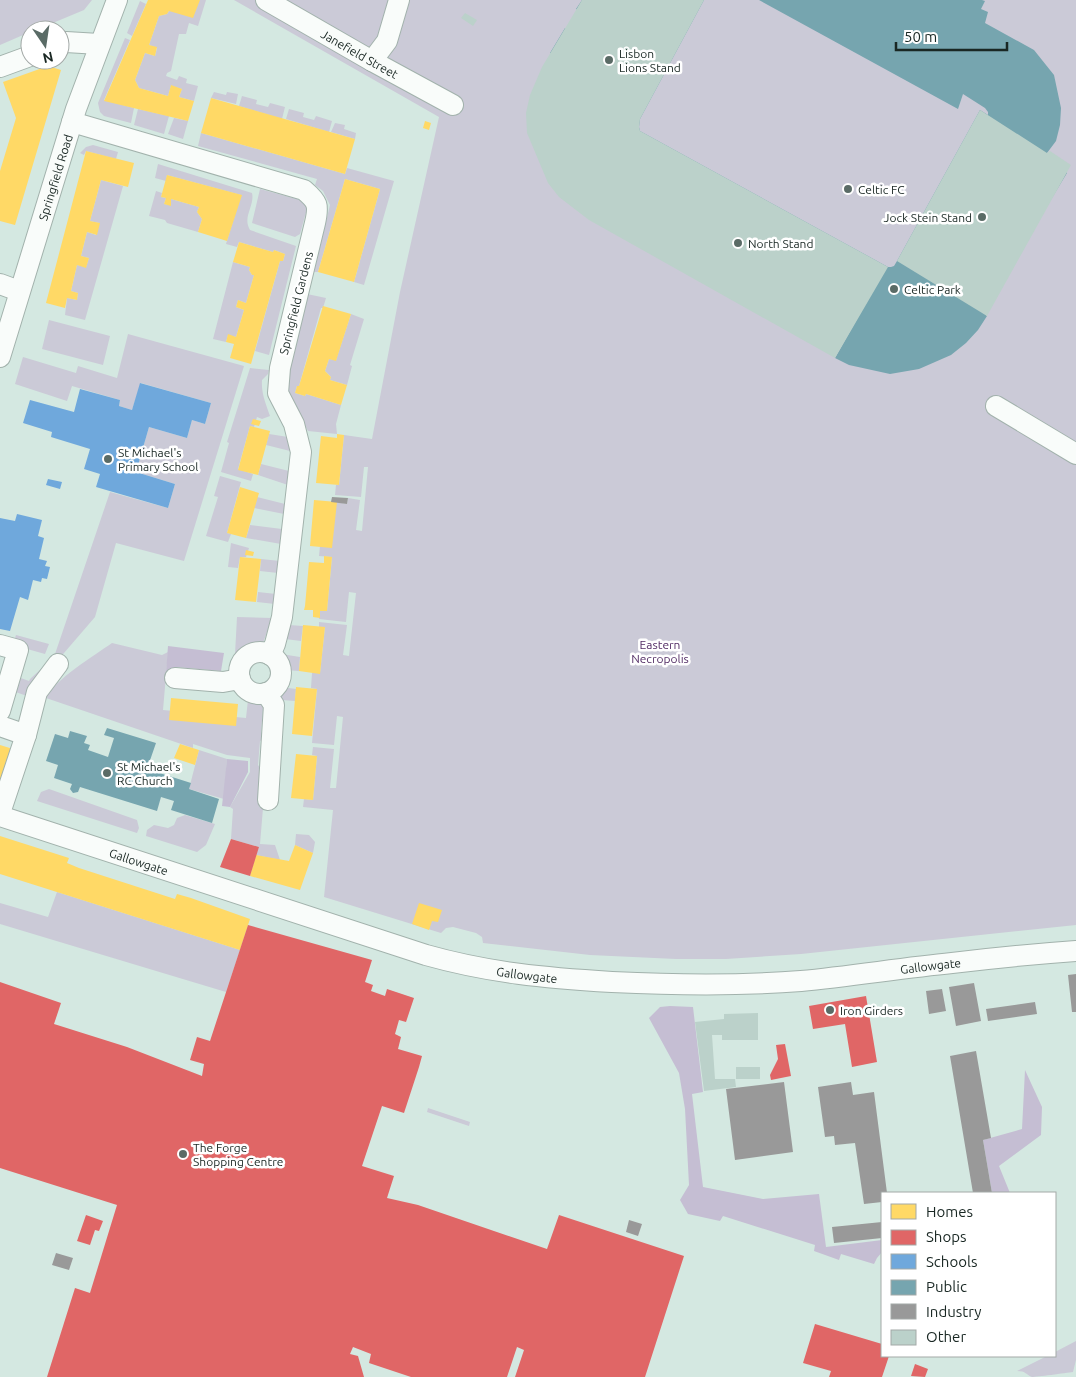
<svg xmlns="http://www.w3.org/2000/svg" width="1076" height="1377" font-family="Ubuntu,sans-serif">
<style>
.green{fill:#cbcad7}
.forest{fill:#c5bed3}
.homes{fill:#ffd966}
.shops{fill:#e06666}
.schools{fill:#6fa8dc}
.public{fill:#76a5af}
.industry{fill:#999}
.building{fill:#bbd1ca}
.lines{fill:none;stroke-linecap:round;stroke-linejoin:round}
.minor-casing{stroke:#a2b2ac;stroke-width:22}
.minor{stroke:#f9fcfa;stroke-width:20}
.poi-dot{fill:#5a6b66;stroke:#fff;stroke-width:2}
.labels{text-anchor:middle;dominant-baseline:central;stroke-width:5;stroke-linejoin:round;paint-order:stroke}
.street-label{font-size:12px;fill:#192723;stroke:#fff}
.poi-label{font-size:12px;fill:#192723;stroke:#fff;text-anchor:start}
.park-label{font-size:12px;fill:#532d65;stroke:#fff}
</style>
<rect width="100%" height="100%" fill="#d4e8e1"/>
<path class="green" d="M0,0H92L84,10L36,30H30V32L0,45Z
M200,0H206L198,26L189,23L186,34H179L171,71L167,73L166,76L177,80L179,76L187,79L186,83L198,86L194,101L179,97L182,89L171,86L168,96L139,88L135,80L145,53L155,56L157,48L149,45L159,16L167,14L169,11Z
M234,0H1076V925L801,954L726,959H676L590,955L483,943L482,937L476,933L453,927L446,928L441,933L324,897L333,810L303,807L304,799L313,800L317,756L312,755L313,747L334,749L330,788H336L343,717L337,716L334,745L312,743L317,689L311,688L312,673H320L325,627H319V622L347,625L343,655L349,656L356,593L349,592L346,622L319,619L320,611H327L332,557L319,556L320,546L337,502L347,504L348,498L360,500L356,530L362,531L368,467H364L361,497L335,495L336,485H339L344,435L372,439L400,292L439,117Z
M140,1L146,4L132,36L127,33Z
M125,38L130,40L104,100L134,108L131,123L104,116L100,112L98,103Z
M214,92L226,95L227,92L238,94L236,104L211,98Z
M242,96L257,100L256,104L268,107L270,103L285,107L282,119L239,106Z
M138,109L169,116L164,134L134,125Z
M289,109L304,113L303,117L314,120L316,116L332,121L329,132L286,119Z
M174,118L188,121L183,139L168,134Z
M335,123L345,125L344,129L356,133L355,139L331,132Z
M201,133L345,174L347,168L394,181L364,285L354,282L380,189L345,179L318,272H314L330,205L323,191L315,185L317,179L198,146Z
M93,145L118,152L116,159L86,151L84,155L80,153L86,147Z
M158,164L252,193C255,206 242,217 250,230L296,246L269,355L255,351L280,261H283L285,254L274,250L273,252L239,242L237,247L226,244L241,195L167,175L166,181L155,178Z
M101,180L123,186L85,320L65,315L67,298L77,300L78,293L71,291L77,265L86,267L89,258L81,256L87,232L96,235L99,223L90,221Z
M260,189L304,201L308,205L300,234L295,237L252,223Z
M156,191L162,193L161,197L166,198L164,204L171,205V199L199,207L197,212L202,219L198,232L167,223L165,220L149,216Z
M233,262L250,267L249,270L252,275H254L246,303L238,300L236,307L244,310L236,337L228,335L226,342L213,339Z
M307,294L326,298L323,308H321L299,386H297L295,393L305,396L306,394L341,405L336,424L337,434L308,431L287,393L289,367Z
M351,314L364,319L350,365L352,366L347,385L330,380L331,377L325,371L329,359L336,360Z
M49,320L110,336L103,365L42,349Z
M128,334L244,366L184,561L116,543L95,617L27,696L10,690L15,676L29,681L30,679L54,657L110,492L168,508L175,484L136,472L149,427L187,438L192,420L205,424L211,403L141,383L132,410L119,406L120,400L72,386L67,401L15,384L23,357L76,373L78,366L117,378Z
M250,368L269,370L268,374L262,380C261,393 266,404 270,416L262,419L257,417L254,427L250,426L238,469L253,474L251,481L221,472L229,443L227,442Z
M269,434L288,437L290,451L266,445Z
M261,464L289,471L288,485L258,475Z
M220,476L241,482L227,533L231,534L228,542L206,536L218,497L214,496Z
M257,497L285,504L284,514L254,508Z
M250,525L282,529L281,544L246,538Z
M231,543L249,548L246,557H240L238,568L228,567Z
M261,559L280,561L278,573L260,571Z
M258,592L276,594L275,604L257,602Z
M237,617L272,618L263,643L235,654Z
M289,625L303,626L301,641L285,639Z
M16,635L49,644L45,654L13,645Z
M112,643L162,655L168,652L163,710L246,718L248,700H270L269,705L263,709L261,732L266,738L260,741L258,765L263,772L259,807L263,808L260,844L275,845L280,860L256,855L259,847L231,839L233,809L230,807L250,772V758L227,755L193,744V748L46,698C54,680 95,655 112,643Z
M281,654L300,657L299,671L285,670Z
M281,687L296,689L295,701L282,700L278,691Z
M199,750L227,759L224,799L189,789Z
M49,789L137,820L139,828L137,833L37,801L41,792Z
M185,815L215,824L206,845L197,852L146,836L147,830L154,825L168,828L174,825L177,818Z
M296,834L309,835L315,842L313,853L295,845Z
M57,892L240,950L226,992L0,924V903L48,917Z
M428,1108L470,1122L469,1126L427,1112Z
M1076,1341V1360L1073,1372C1066,1373 1036,1377 1032,1377C1025,1374 1026,1371 1017,1371L1047,1356H1055V1352Z"/>
<path class="forest" d="M168,646L224,653L221,671L176,667L171,673H166Z
M227,759L248,761V772L230,807L222,806Z
M670,1006L693,1007L703,1092L692,1094L703,1187L763,1199L819,1194L826,1247L882,1240V1252L877,1258L874,1264L841,1254L839,1260L814,1251L815,1245L723,1216L720,1221L688,1214L680,1200L689,1185L685,1109L679,1073L649,1018L660,1007Z
M1025,1070L1042,1107L1041,1135L999,1166L1010,1193H992L983,1140L1022,1129Z"/>
<path class="homes" d="M148,0H200L193,18L169,11L167,14L159,16L149,45L157,47L155,56L145,53L135,80L139,88L168,96L171,85L182,89L179,97L194,101L188,121L104,101Z
M48,66L61,70L15,225L0,221V171L16,118L3,82Z
M211,98L355,139L345,174L201,133Z
M425,121L431,123L429,130L423,128Z
M86,151L134,163L128,187L101,180L90,221L100,223L97,235L87,232L81,256L89,258L86,268L77,265L71,291L78,293L77,300L67,298L65,308L46,303Z
M167,175L242,195L227,241L198,232L202,219L197,212L199,207L171,199V206L164,204L166,198L161,197Z
M345,179L380,189L354,282L318,272Z
M239,242L273,252L274,250L285,254L283,261H280L251,364L230,358L234,344L226,342L228,334L236,337L244,310L236,307L238,300L246,303L254,275H252L249,270L250,267L233,262Z
M323,306L351,314L336,361L329,359L325,371L331,377L330,380L347,385L341,405L306,394L305,396L295,393L297,386H299Z
M253,419L261,421L259,426L251,424Z
M250,426L270,431L258,475L238,470Z
M337,434L344,435L339,485L316,483L321,436L337,438Z
M240,487L259,493L246,538L227,533Z
M314,500L337,502L332,548L310,546Z
M246,550L254,552L253,556L245,555Z
M324,556L332,557L327,611H320V618L313,617V610H304L305,606L309,562L324,563Z
M240,557L261,559L256,602L235,600Z
M303,625L325,627L320,674L299,671Z
M296,687L317,689L312,736L292,734Z
M171,698L238,704L236,726L169,720Z
M180,744L199,750L195,765L174,758Z
M0,745L13,749L0,787Z
M296,754L317,756L313,800L291,798Z
M0,836L69,858L67,863L79,868L175,899L177,894L191,898L250,919L240,950L0,874Z
M295,845L313,853L300,890L250,876L256,855L289,861Z
M419,903L442,910L438,922L432,921L429,930L412,924Z"/>
<path class="shops" d="M231,839L259,847L250,876L220,867Z
M248,925L372,960L365,982L373,985L371,991L385,996L387,989L414,998L406,1022L399,1020L395,1034L401,1037L398,1049L422,1056L419,1067L404,1113L382,1106L362,1166L394,1176L387,1198L418,1205L547,1249L559,1215L684,1256L645,1377H515L524,1350L517,1347L507,1377H411L369,1363L371,1354L353,1347L350,1354L358,1356L364,1377H47L75,1288L90,1293L117,1205L0,1168V982L61,1003L54,1024L127,1047L202,1076L204,1064L190,1060L197,1037L210,1041Z
M866,996L877,1062L852,1067L845,1024L813,1029L809,1006Z
M785,1044L791,1076L771,1080L770,1075L778,1059L776,1045Z
M86,1215L103,1221L99,1231L95,1230L90,1245L77,1241Z
M815,1324L882,1344V1356H889L882,1377H829L831,1371L803,1363Z
M915,1364L928,1369L925,1377L911,1376Z"/>
<path class="schools" d="M140,383L211,403L205,424L192,420L187,438L149,427L136,472L175,484L168,508L96,487L100,474L84,469L90,449L51,437L52,432L23,423L30,400L74,412L80,389L120,400L119,406L132,410Z
M48,479L62,482L60,489L46,485Z
M17,514L42,520L38,536L44,538L39,559L47,561L45,566L50,567L47,579L42,578L41,582L33,580L28,600L20,597L10,631L0,629V518L15,521Z"/>
<path class="public" d="M582,0L620,15L628,0H704L640,119L639,127L640,131L888,267H891L894,266L897,261L980,110L988,115V112L985,108L963,94L958,109L759,0H982L985,1L981,9L988,12L985,23L1034,50L1054,75L1061,108L1060,125L1056,141L1047,153L1067,173L1002,281L988,270L969,301L987,316L978,330L966,343L951,355L919,369L890,374L849,365L835,358L857,319L611,185L606,174L617,153L589,139L581,154L536,131L538,127L532,124L539,110L535,108L542,94L548,97L558,77L567,80L576,65L550,53L565,28L602,46L614,25L576,9Z
M107,728L156,743L147,769L191,783L189,789L219,799L212,823L171,810L174,801L161,797L157,811L80,787L78,792L73,793L70,789L72,784L54,778L58,765L46,761L55,734L68,738L70,731L87,736L84,743L90,745L88,750L108,757L114,738L104,735Z"/>
<path class="industry" d="M332,497L348,498L347,504L331,502Z
M1076,974V1012H1072L1068,975Z
M974,983L981,1021L956,1026L949,987Z
M942,989L946,1011L929,1014L926,991Z
M1035,1002L1037,1014L988,1021L986,1009Z
M976,1051L991,1138L983,1140L992,1193H973L950,1056Z
M784,1082L793,1152L735,1160L726,1089Z
M851,1082L853,1095L874,1092L887,1193H882V1202L864,1204L855,1143L835,1145L834,1136L825,1137L818,1087Z
M629,1220L642,1224L638,1236L626,1232Z
M882,1222V1238L834,1243L832,1227Z
M56,1253L73,1258L69,1270L52,1265Z"/>
<path class="building" d="M582,0H704L640,119L639,127L640,131L888,267L835,358L589,220L559,197L548,183L527,133L526,113L530,95L542,67Z
M465,13L477,20L473,26L461,18Z
M980,110L1047,153L1050,151L1071,165L987,316L897,261Z
M758,1013V1040H722V1035H712L715,1079H735L736,1087L704,1091L695,1022L724,1019V1014Z
M736,1067H760V1079H736Z"/>
<g class="lines">
<defs>
<g id="minor">
<path id="s1" d="M266,0L372,61L453,105"/>
<path d="M60,44L66,42L99,44"/>
<path d="M372,61L387,41L399,0"/>
<path d="M0,67L30,56"/>
<path d="M72,122L304,190C318,202 319,205 315,223L280,368L278,393L294,424L301,452L282,617L275,644L270,655"/>
<path d="M0,284L19,291"/>
<path id="s2" d="M0,357L76,109L117,0"/>
<path d="M996,406L1076,454"/>
<path d="M0,645L18,650L0,711"/>
<circle cx="260" cy="673" r="21"/>
<path d="M175,678L223,682L240,679"/>
<path d="M266,693L274,705L268,800"/>
<path d="M0,726L26,735"/>
<path d="M0,813L26,735L37,692L58,664"/>
<path id="s3" d="M0,816L426,955C490,973 546,978 612,982C675,985 738,986 801,981C852,976 902,968 952,963C993,958 1035,954 1076,951"/>
</g>
</defs>
<use href="#minor" class="minor-casing"/>
<use href="#minor" class="minor"/>
</g>
<g class="poi-dot">
<circle cx="609" cy="60" r="5"/>
<circle cx="848" cy="189" r="5"/>
<circle cx="982" cy="217" r="5"/>
<circle cx="738" cy="243" r="5"/>
<circle cx="894" cy="289" r="5"/>
<circle cx="108" cy="459" r="5"/>
<circle cx="107" cy="773" r="5"/>
<circle cx="830" cy="1010" r="5"/>
<circle cx="183" cy="1154" r="5"/>
</g>
<g class="labels">
<g class="street-label">
<text stroke="none"><textPath href="#s1" startOffset="108">Janefield Street</textPath></text>
<text stroke="none"><textPath href="#s2" startOffset="188">Springfield Road</textPath></text>
<text transform="translate(296 303) rotate(-76)">Springfield Gardens</text>
<text stroke="none"><textPath href="#s3" startOffset="146">Gallowgate</textPath></text>
<text stroke="none"><textPath href="#s3" startOffset="956">Gallowgate</textPath></text>
<text stroke="none"><textPath href="#s3" startOffset="551">Gallowgate</textPath></text>
</g>
<g class="poi-label">
<text x="619" y="53">Lisbon<tspan x="619" dy="14">Lions Stand</tspan></text>
<text x="858" y="189">Celtic FC</text>
<text x="972" y="217" text-anchor="end">Jock Stein Stand</text>
<text x="748" y="243">North Stand</text>
<text x="904" y="289">Celtic Park</text>
<text x="118" y="452">St Michael's<tspan x="118" dy="14">Primary School</tspan></text>
<text x="117" y="766">St Michael's<tspan x="117" dy="14">RC Church</tspan></text>
<text x="840" y="1010">Iron Girders</text>
<text x="193" y="1147">The Forge<tspan x="193" dy="14">Shopping Centre</tspan></text>
</g>
<g class="park-label">
<text x="660" y="644">Eastern<tspan x="660" dy="14">Necropolis</tspan></text>
</g>
</g>
<rect x="881" y="1192" width="175" height="165" fill="#ffffff" stroke="#a3a9a7"/>
<rect x="891" y="1204" width="25" height="15" fill="#ffd966" stroke="#a3a9a7"/>
<text x="926" y="1217" font-size="15" fill="#192723">Homes</text>
<rect x="891" y="1230" width="25" height="15" fill="#e06666" stroke="#a3a9a7"/>
<text x="926" y="1242" font-size="15" fill="#192723">Shops</text>
<rect x="891" y="1254" width="25" height="15" fill="#6fa8dc" stroke="#a3a9a7"/>
<text x="926" y="1267" font-size="15" fill="#192723">Schools</text>
<rect x="891" y="1280" width="25" height="15" fill="#76a5af" stroke="#a3a9a7"/>
<text x="926" y="1292" font-size="15" fill="#192723">Public</text>
<rect x="891" y="1304" width="25" height="15" fill="#999999" stroke="#a3a9a7"/>
<text x="926" y="1317" font-size="15" fill="#192723">Industry</text>
<rect x="891" y="1330" width="25" height="15" fill="#bbd1ca" stroke="#a3a9a7"/>
<text x="926" y="1342" font-size="15" fill="#192723">Other</text>
<g transform="translate(45 45) rotate(167)"><circle r="24" fill="#ffffff" stroke="#a3a9a7"/>
<path d="M0-4L9 19L0 12L-9 19Z" fill="#5a6b66"/>
<text y="-8" font-size="14" font-weight="bold" text-anchor="middle" fill="#192723">N</text>
</g>
<path d="M896 42v8h111v-8" fill="none" stroke="#192723" stroke-width="2.5"/>
<text x="904" y="42" font-size="15" fill="#192723" stroke="#ffffff" stroke-width="4" paint-order="stroke">50 m</text>
</svg>
